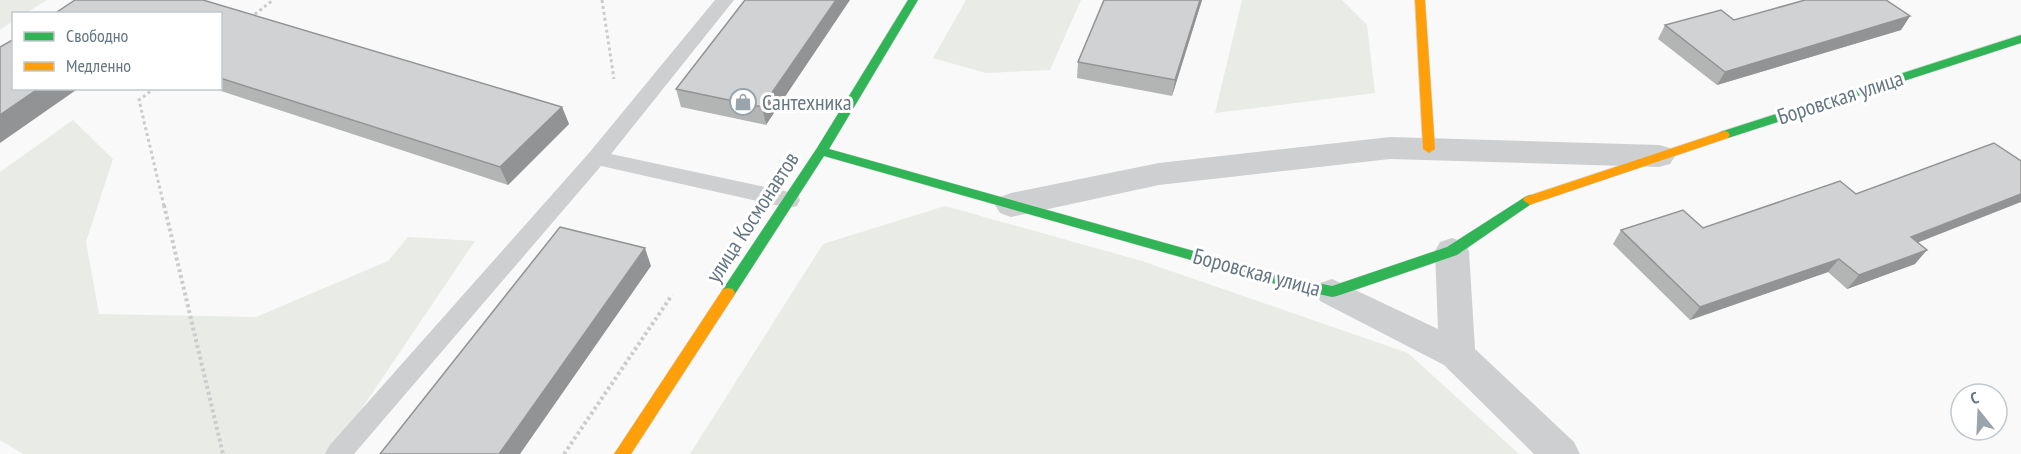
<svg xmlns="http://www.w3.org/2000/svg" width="2021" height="454" font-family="'PT Sans Narrow',sans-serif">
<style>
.green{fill:#e8ebe6}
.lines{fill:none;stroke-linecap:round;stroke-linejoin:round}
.fast-casing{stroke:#d5d6d7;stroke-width:1}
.slow-casing{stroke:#d5d6d7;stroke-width:1}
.path-far1{stroke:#cbcccd;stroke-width:3;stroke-dasharray:3 3;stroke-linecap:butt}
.path{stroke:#cbcccd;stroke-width:4;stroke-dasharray:3 3;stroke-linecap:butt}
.lane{fill:#cecfd0;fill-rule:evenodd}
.street{fill:#cecfd0;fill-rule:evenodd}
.fast{fill:#30b455;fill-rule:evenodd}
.slow{fill:#ff9f0a;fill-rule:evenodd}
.wall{fill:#b3b5b5}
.shaded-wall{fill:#929394}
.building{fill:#d0d2d3;stroke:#929394;stroke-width:1.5}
.labels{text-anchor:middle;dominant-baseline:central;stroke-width:6;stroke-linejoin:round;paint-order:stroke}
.street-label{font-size:22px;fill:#657683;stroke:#fff}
.poi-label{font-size:22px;fill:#657683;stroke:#fff;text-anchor:start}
</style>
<rect width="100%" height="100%" fill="#f9f9f9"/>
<path class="green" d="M0,0H47L26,13L14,14L13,21L0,30Z
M966,0H1081L1050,70L986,73L933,58Z
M1242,0H1342L1367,25L1375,93L1215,113Z
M73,120L113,159L86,242L99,314L256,317L388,261L408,237L475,241L331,454H23L0,440V172Z
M945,206L1142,261L1408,353L1519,454H690L823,244Z"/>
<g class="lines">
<defs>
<path id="fast" d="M908,0H918L829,149L1283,276L1332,286L1447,247L1525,197L1530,195L1537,200L1457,255L1337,296L1332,297L1283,286L824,156L733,297H723L721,293L723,289L817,148Z
M2021,35V43L1728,138H1720L1718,135L1720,132Z"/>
<path id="slow" d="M1415,0H1425L1435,149L1429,153L1423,149Z
M1724,131L1728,132L1730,135L1728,138L1535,203L1530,205L1523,200L1525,197Z
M728,288L733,289L735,293L733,297L631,454H614L723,289Z"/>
</defs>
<use href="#fast" class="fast-casing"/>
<use href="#slow" class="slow-casing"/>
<path class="path-far1" d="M602,0L614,79
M250,18L273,0
M155,88L139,100L164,206"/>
<path class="path" d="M164,205L223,454
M564,454L672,295"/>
<path class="lane" d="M715,0H734L611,154L789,192L797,194L800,200L797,206L789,208L601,166L354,454H325L329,446L589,153Z"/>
<path class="street" d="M1390,137L1659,145L1670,148L1675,156L1670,164L1659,167L1390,159L1159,185L1011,217L1000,213L995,205L1000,197L1011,193L1159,163Z
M1452,238L1464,242L1469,251L1475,349L1574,442L1580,454H1534L1444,365L1320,301L1315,292L1320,283L1332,279L1438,329L1435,251L1440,242Z"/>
<use href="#fast" class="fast"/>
<use href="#slow" class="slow"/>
</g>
<path class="wall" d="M745,0L766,125L681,107L676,89Z
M1104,0H1202L1172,96L1077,78L1078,62Z
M206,1L562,107L569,124L508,185L212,88H220V14Z
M1910,16L1901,30L1717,85L1658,39L1665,25L1734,20Z
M1621,230L1918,243L1915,264L1847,289L1828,272L1690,320L1613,244Z"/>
<path class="shaded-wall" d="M836,0H850L766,125L762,107Z
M1200,0H1202L1172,96L1175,80Z
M1910,16L1901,30L1717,85L1725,72Z
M39,88H79L0,143V115Z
M562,107L569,124L508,185L500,167Z
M2021,194V202L1899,250L1911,237Z
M645,248L651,266L520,454H499Z
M1927,250L1915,264L1847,289L1859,275Z
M1839,259L1828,272L1690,320L1700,307Z"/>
<path class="building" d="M75,0H203L562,107L500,167L220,78V14H54Z
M745,0H836L762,107L676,89Z
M1104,0H1200L1175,80L1078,62Z
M1805,0H1886L1910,16L1725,72L1665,25L1721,10L1734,20Z
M14,39V88H39L0,115V47Z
M1994,143L2021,161V194L1911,237L1927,250L1859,275L1839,259L1700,307L1621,230L1683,210L1703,228L1840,181L1856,194Z
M560,227L645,248L499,454H380Z"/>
<defs>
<symbol id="shop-ring" viewBox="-11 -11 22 22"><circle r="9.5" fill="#fff" stroke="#99a4ac" stroke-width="1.5"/><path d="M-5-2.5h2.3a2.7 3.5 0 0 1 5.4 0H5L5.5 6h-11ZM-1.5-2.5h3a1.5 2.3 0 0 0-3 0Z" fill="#99a4ac"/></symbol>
</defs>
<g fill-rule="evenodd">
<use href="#shop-ring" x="728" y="87" width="30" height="30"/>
</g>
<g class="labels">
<g class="street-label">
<text transform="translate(1840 97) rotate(-18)">Боровская улица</text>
<text transform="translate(752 217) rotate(-57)">улица Космонавтов</text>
<text transform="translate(1257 272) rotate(15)">Боровская улица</text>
</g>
<g class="poi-label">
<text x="762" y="102">Сантехника</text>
</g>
</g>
<rect x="12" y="12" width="210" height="78" fill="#ffffff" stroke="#c1c8cd" stroke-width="1.5"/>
<rect x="24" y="32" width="30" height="9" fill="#30b455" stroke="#c1c8cd" stroke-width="1.5"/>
<text x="66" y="42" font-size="18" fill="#657683">Свободно</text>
<rect x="24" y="62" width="30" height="9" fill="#ff9f0a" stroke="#c1c8cd" stroke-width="1.5"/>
<text x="66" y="72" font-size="18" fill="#657683">Медленно</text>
<g transform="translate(1979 412) rotate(342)"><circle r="28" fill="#ffffff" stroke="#c1c8cd" stroke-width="1.5"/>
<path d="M0-4.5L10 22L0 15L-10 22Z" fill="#99a4ac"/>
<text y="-9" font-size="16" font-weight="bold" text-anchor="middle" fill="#657683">С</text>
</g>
</svg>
